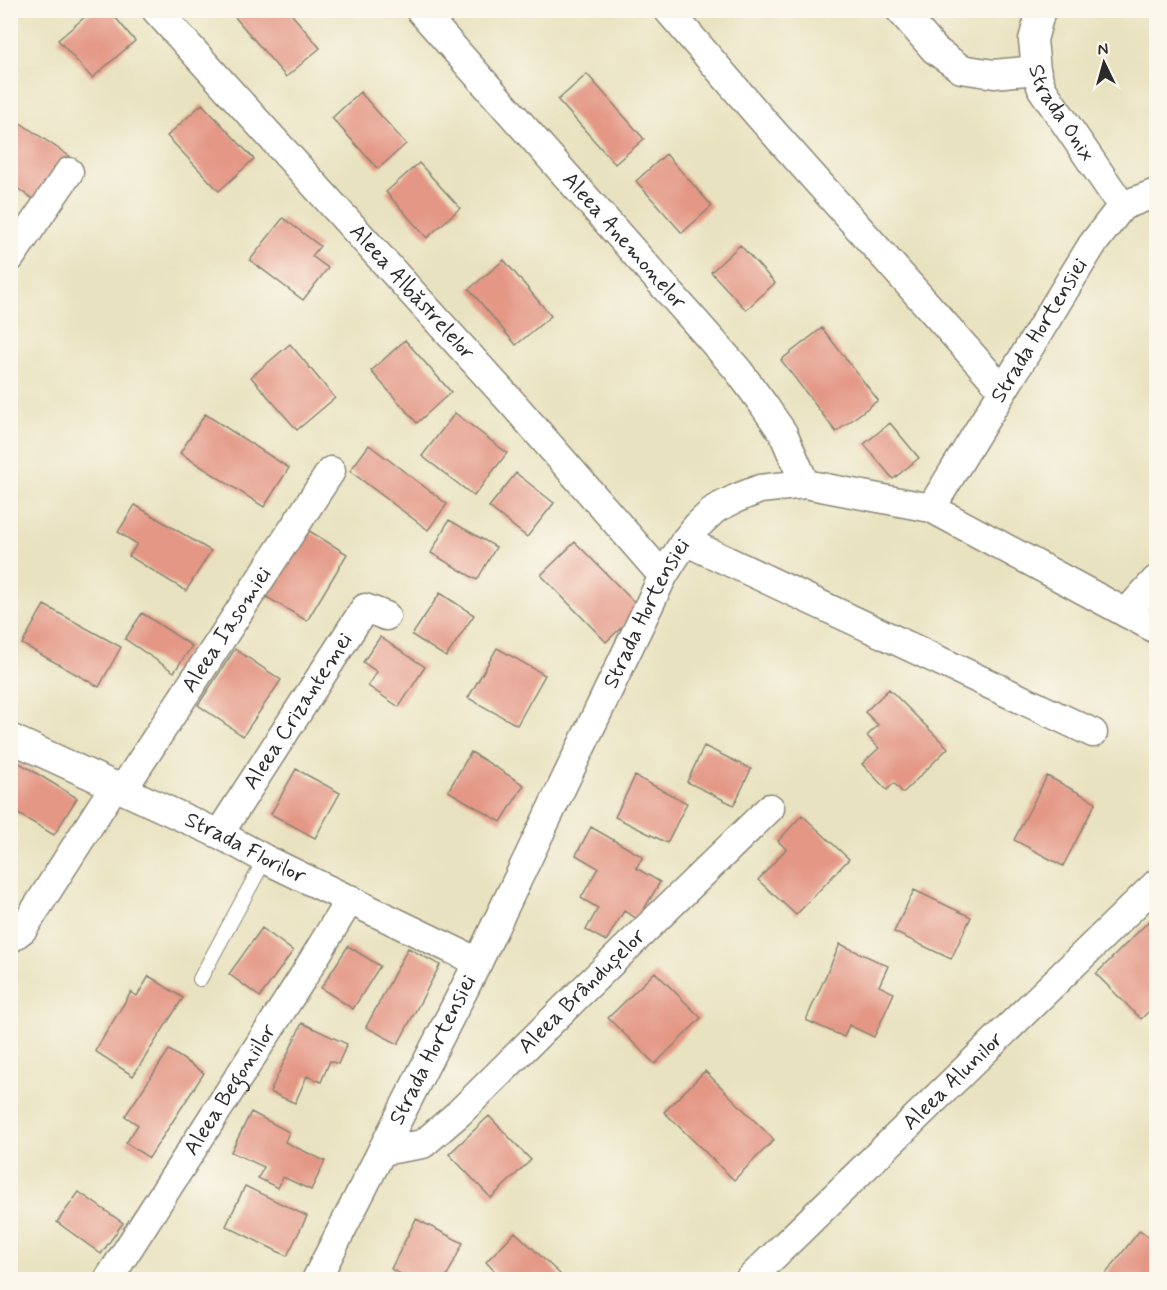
<svg xmlns="http://www.w3.org/2000/svg" width="1167" height="1290" font-family="Mynerve,sans-serif">
<style>
.building{fill:#e49785}
.lines{fill:none;stroke-linecap:round;stroke-linejoin:round}
.service-casing{stroke:#8a8676;stroke-width:16}
.minor-casing{stroke:#8a8676;stroke-width:31}
.service{stroke:#fff;stroke-width:14}
.minor{stroke:#fff;stroke-width:28}
.labels{text-anchor:middle;dominant-baseline:central;stroke-width:4.5;stroke-linejoin:round;paint-order:stroke}
.street-label{font-size:22px;fill:#2b2b2b;stroke:#fbf7ec}
</style>
<rect width="100%" height="100%" fill="#fbf7ec"/>
<filter id="ink" filterUnits="userSpaceOnUse"><feTurbulence type="fractalNoise" baseFrequency=".0167" numOctaves="2"/><feDisplacementMap in="SourceGraphic" scale="12" xChannelSelector="R" yChannelSelector="G"/><feConvolveMatrix kernelMatrix="1 2 1 2 8 2 1 2 1" color-interpolation-filters="sRGB"/></filter>
<filter id="wash" filterUnits="userSpaceOnUse"><feTurbulence type="fractalNoise" baseFrequency=".008" numOctaves="4" result="noise"/><feDisplacementMap in="SourceGraphic" scale="24" xChannelSelector="R" yChannelSelector="G"/><feGaussianBlur stdDeviation="1.35" result="paint"/><feColorMatrix in="noise" values="0 0 0 0 0 0 0 0 0 0 0 0 0 0 0 0 0 1.4 0 .05"/><feComposite in="paint" operator="in"/></filter>
<g filter="url(#wash)">
<rect width="100%" height="100%" fill="#e9e2c0"/>
<g id="blocks">
<path class="building" d="M93,10H123L115,17L135,41L92,78L58,40Z
M241,10H288L320,48L286,77L234,16Z
M587,74L644,139L615,164L558,100Z
M360,92L406,144L378,169L332,118Z
M202,104L254,159L219,191L167,136Z
M10,116L72,158L40,204L10,183Z
M666,154L712,206L682,233L636,181Z
M419,163L460,208L427,238L386,192Z
M283,218L320,246L312,256L328,268L303,300L250,260Z
M740,245L775,283L746,310L711,272Z
M504,260L551,316L516,345L469,289Z
M822,328L878,400L836,432L781,360Z
M405,340L451,392L417,423L371,371Z
M290,344L335,398L297,430L251,377Z
M455,413L507,453L474,496L422,456Z
M205,414L289,468L264,507L180,453Z
M890,423L919,458L893,479L864,444Z
M369,445L447,504L428,530L350,471Z
M516,473L554,503L527,537L489,507Z
M135,505L211,551L186,591L129,556L137,544L118,532Z
M449,520L496,547L477,580L431,553Z
M306,529L347,554L307,621L265,596Z
M575,542L641,609L606,642L541,575Z
M440,593L474,615L446,657L412,635Z
M44,605L121,647L99,687L22,644Z
M142,613L192,646L174,672L125,639Z
M380,637L425,667L399,707L368,686L377,672L363,662Z
M497,648L545,675L517,725L468,698Z
M235,649L281,680L243,736L198,705Z
M889,689L948,748L903,793L894,783L887,790L862,764L879,748L867,736L878,725L865,712Z
M704,746L751,769L734,805L687,782Z
M471,752L524,785L501,822L448,791Z
M18,762L77,798L54,835L10,809V773Z
M296,769L340,793L315,838L271,814Z
M635,776L687,803L667,843L615,817Z
M1047,776L1096,802L1063,866L1014,840Z
M802,815L849,859L796,915L758,880L786,849L778,841Z
M591,827L643,857L636,868L660,882L638,919L624,911L606,941L586,930L598,908L581,898L598,868L576,855Z
M914,890L971,917L951,959L894,932Z
M1149,921L1156,929V1004L1141,1019L1096,974Z
M262,928L293,951L260,997L229,974Z
M840,944L888,966L879,986L894,993L874,1037L849,1025L844,1037L806,1020Z
M348,946L380,966L353,1009L321,988Z
M408,948L440,965L398,1044L366,1027Z
M655,972L701,1018L655,1064L608,1018Z
M149,976L183,998L133,1076L95,1051L131,992L137,996Z
M302,1023L347,1044L338,1064L330,1061L321,1082L307,1076L295,1103L270,1092Z
M169,1050L204,1073L149,1158L126,1143L138,1125L125,1116Z
M705,1071L774,1140L734,1180L664,1112Z
M251,1112L289,1132L285,1142L325,1161L311,1190L283,1177L278,1188L258,1178L264,1167L231,1152Z
M489,1116L531,1160L491,1198L449,1154Z
M245,1186L307,1216L287,1256L226,1226Z
M79,1192L123,1223L101,1254L57,1222Z
M416,1219L463,1243L445,1280H412L391,1269Z
M1140,1230L1156,1243V1280H1101Z
M515,1232L560,1274L555,1280H503L486,1262Z"/>
</g>
</g>
<g filter="url(#ink)">
<use href="#blocks" fill-opacity="0" stroke="#8a8676" stroke-width="1.5"/>
<g class="lines">
<defs>
<path id="service" d="M200,979L265,859"/>
<g id="minor">
<path id="s1" d="M156,10L514,405L663,576"/>
<path id="s2" d="M420,10L738,370L763,404L783,433L805,484"/>
<path d="M668,10L759,116L1003,390"/>
<path d="M900,10L935,50L961,69L994,74L1036,70"/>
<path id="s3" d="M1041,10L1033,40L1036,70L1042,89L1122,206"/>
<path d="M10,258L69,172"/>
<path id="s4" d="M931,508L1092,245L1122,206L1156,193"/>
<path d="M685,541L1093,733"/>
<path d="M1126,613L1156,580"/>
<path id="s5" d="M10,738L219,834L265,859L478,962"/>
<path id="s6" d="M123,789L331,471"/>
<path id="s7" d="M219,834L365,608L386,616"/>
<path d="M10,939L23,929L115,785"/>
<path id="s8" d="M382,1151L423,1144L459,1113L577,996L770,808"/>
<path id="s9" d="M108,1280L303,977L350,899"/>
<path id="s10" d="M316,1280L478,962L663,576L685,541L697,526L715,509L737,498L760,489L805,484L931,508L1156,629"/>
<path id="s11" d="M749,1280L1156,884"/>
</g>
</defs>
<use href="#service" class="service-casing"/>
<use href="#minor" class="minor-casing"/>
<use href="#service" class="service"/>
<use href="#minor" class="minor"/>
</g>
</g>
<g class="labels">
<g class="street-label">
<text stroke="none"><textPath href="#s3" startOffset="111">Strada Onix</textPath></text>
<text stroke="none"><textPath href="#s2" startOffset="308">Aleea Anemonelor</textPath></text>
<text stroke="none"><textPath href="#s1" startOffset="381">Aleea Albăstrelelor</textPath></text>
<text stroke="none"><textPath href="#s4" startOffset="208">Strada Hortensiei</textPath></text>
<text stroke="none"><textPath href="#s10" startOffset="744">Strada Hortensiei</textPath></text>
<text stroke="none"><textPath href="#s6" startOffset="190">Aleea Iasomiei</textPath></text>
<text stroke="none"><textPath href="#s7" startOffset="146">Aleea Crizantemei</textPath></text>
<text stroke="none"><textPath href="#s5" startOffset="260">Strada Florilor</textPath></text>
<text stroke="none"><textPath href="#s8" startOffset="262">Aleea Brândușelor</textPath></text>
<text stroke="none"><textPath href="#s10" startOffset="258">Strada Hortensiei</textPath></text>
<text stroke="none"><textPath href="#s11" startOffset="285">Aleea Alunilor</textPath></text>
<text stroke="none"><textPath href="#s9" startOffset="226">Aleea Begoniilor</textPath></text>
</g>
</g>
<rect width="1167" height="1290" fill="none" stroke="#fbf7ec" stroke-width="36"/>
<g transform="translate(1104 63) rotate(355)" stroke="#fbf7ec" stroke-width="4.5" paint-order="stroke">
<path d="M0-4.5L10 22L0 15L-10 22Z" fill="#2b2b2b"/>
<text y="-9" font-size="16" font-weight="bold" text-anchor="middle" fill="#2b2b2b">N</text>
</g>
</svg>
